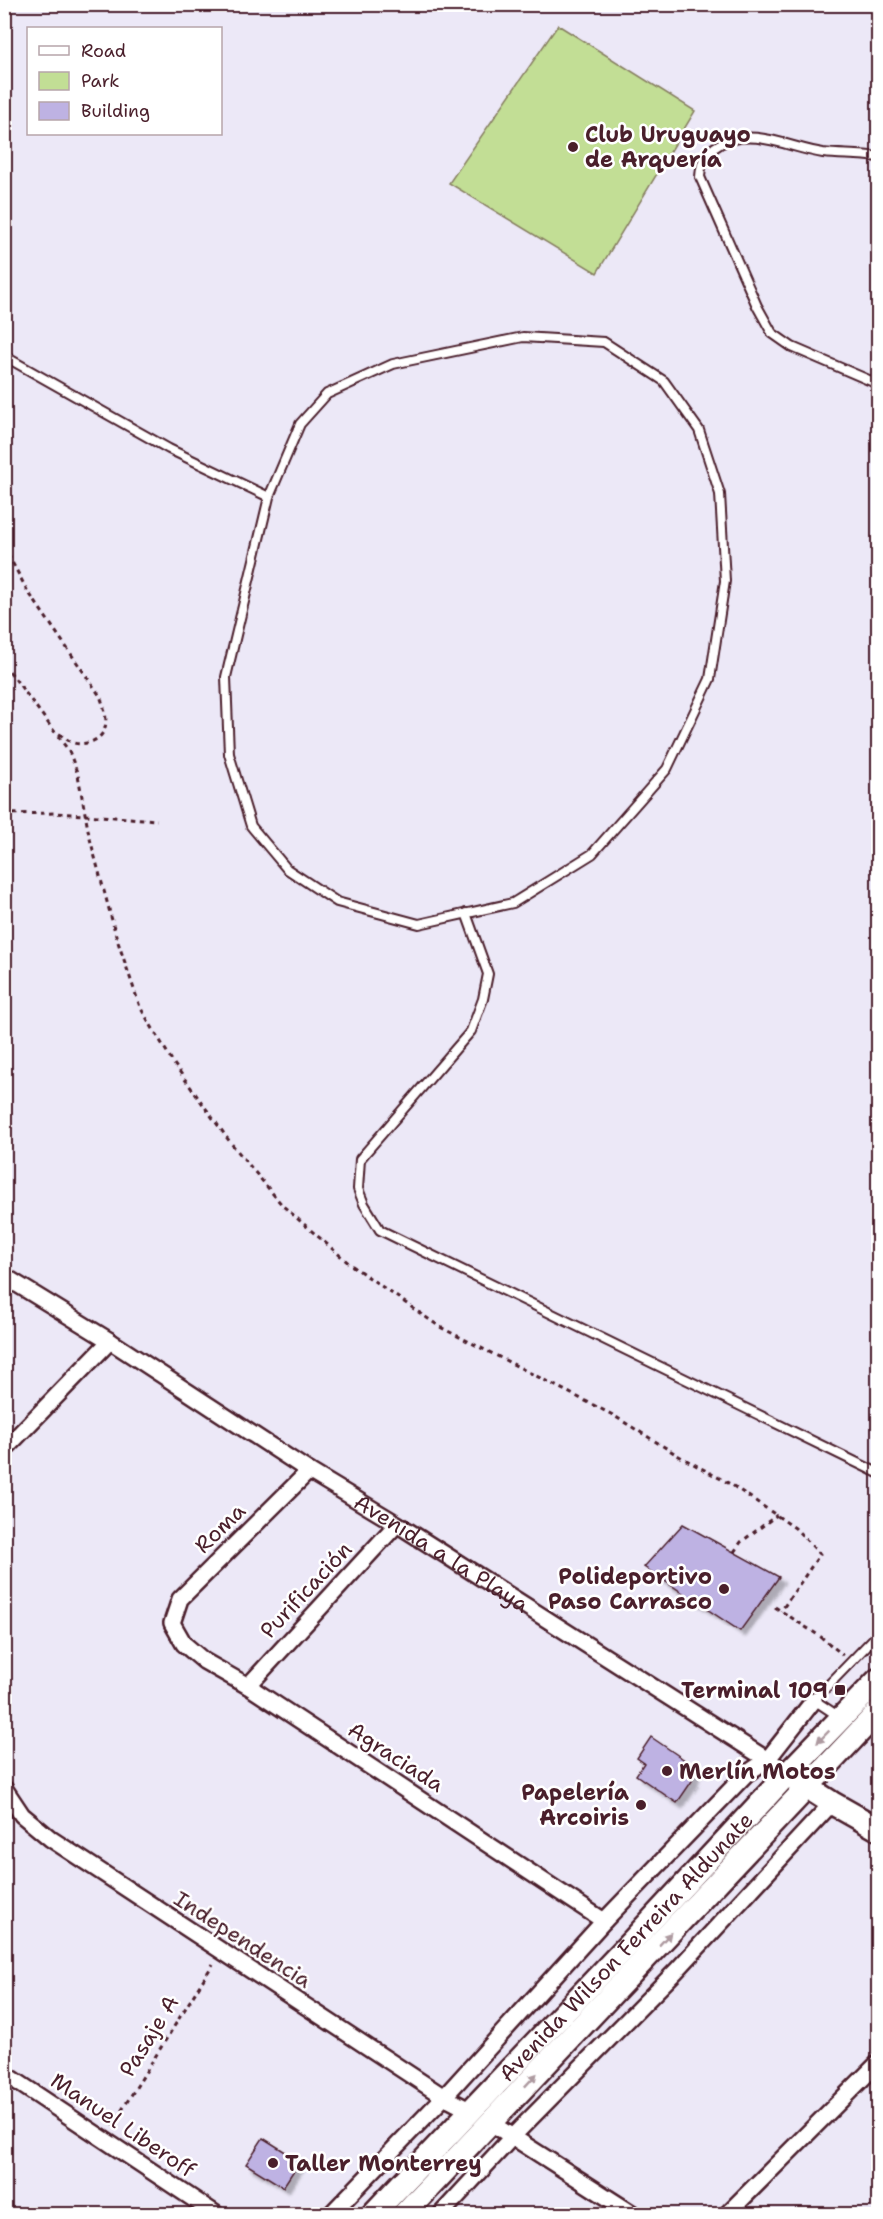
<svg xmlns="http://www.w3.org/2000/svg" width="883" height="2219" font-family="'Shantell Sans',sans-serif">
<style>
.green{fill:#c2de95;stroke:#867e60;stroke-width:1.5}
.building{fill:#beb2e3;stroke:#4a1f2b;stroke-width:1.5;filter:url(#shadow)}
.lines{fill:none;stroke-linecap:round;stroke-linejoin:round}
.lane-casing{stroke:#4a1f2b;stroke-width:12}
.street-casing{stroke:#4a1f2b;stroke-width:20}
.secondary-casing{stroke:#4a1f2b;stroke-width:27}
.path{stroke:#4a1f2b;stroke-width:3;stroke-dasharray:4.5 4.5;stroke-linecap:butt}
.lane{stroke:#fff;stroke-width:8}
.street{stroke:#fff;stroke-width:15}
.secondary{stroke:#fff;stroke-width:22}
.oneway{fill:#ae9aa0}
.poi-dot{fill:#4a1f2b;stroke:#fff;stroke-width:2}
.labels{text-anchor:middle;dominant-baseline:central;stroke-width:5;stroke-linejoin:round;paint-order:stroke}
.poi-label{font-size:22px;font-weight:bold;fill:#4a1f2b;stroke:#fff;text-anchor:start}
.street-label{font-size:22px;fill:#4a1f2b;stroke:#fff}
</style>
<defs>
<filter id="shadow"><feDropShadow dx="5.5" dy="5.5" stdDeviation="1.5" flood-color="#0004"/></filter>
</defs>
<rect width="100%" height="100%" fill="#ece8f7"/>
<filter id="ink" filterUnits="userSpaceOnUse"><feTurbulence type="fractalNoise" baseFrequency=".0167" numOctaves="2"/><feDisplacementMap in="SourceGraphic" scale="12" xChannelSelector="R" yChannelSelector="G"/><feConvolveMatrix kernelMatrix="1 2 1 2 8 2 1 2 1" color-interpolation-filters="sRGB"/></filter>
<g filter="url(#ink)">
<path class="green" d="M558,25L695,111L597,273L449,183Z"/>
<path class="building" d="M683,1524L779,1577L740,1631L644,1567Z
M651,1737L695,1767L692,1781L677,1803L636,1775L644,1763L637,1758Z
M263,2138L300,2161L283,2187L246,2164Z"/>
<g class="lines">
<defs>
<path id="lane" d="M878,157C860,154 842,155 823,153C789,148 754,127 720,144C705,153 701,160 700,177L757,306L772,333L792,347L878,384
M523,337L604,342L664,381L699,430L720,494L725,581L710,679L667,769L592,854L513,903L419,924L337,902L287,869L251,826L229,754L226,677L269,497L300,424L327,394L393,364Z
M4,356L169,449L269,497
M466,913L488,974L483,999L471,1031L360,1159L358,1189L364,1204L380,1230L878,1473
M838,1716L814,1700L878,1634"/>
<g id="street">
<path id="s1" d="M4,1276L110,1341L309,1471L397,1524L788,1773"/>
<path d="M4,1450L110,1341"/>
<path d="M309,1471L180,1599L172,1623L184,1644L204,1661L248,1686L604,1921"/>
<path d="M248,1686L397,1524"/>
<path d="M4,1788L22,1815L51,1839L444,2097L471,2111"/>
<path d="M4,2073L216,2214"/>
<path d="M491,2123L633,2214"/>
<path d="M331,2214L444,2097L604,1921L746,1774L767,1760L814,1700"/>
<path d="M441,2214L513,2136L676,1971L832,1803"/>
<path d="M727,2214L878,2063"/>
</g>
<g id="secondary">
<path d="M796,1780L832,1803L878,1829"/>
<path id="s2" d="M373,2214L634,1939L788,1773L878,1680"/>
<path d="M404,2214L878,1712"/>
</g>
</defs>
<use href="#lane" class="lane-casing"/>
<use href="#street" class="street-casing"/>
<use href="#secondary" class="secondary-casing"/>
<path class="path" d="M4,547L27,590L100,696C106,712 112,732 93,741C88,743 80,745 74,743C69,742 63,736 58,733
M4,664L69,751L78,775L89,835L117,939L140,1007L174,1064L230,1142L283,1206L351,1265L440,1327L611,1414L679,1456L732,1485L795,1528L820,1554L781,1611
M4,814L56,813L157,820
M734,1552L741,1542L777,1515
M775,1607L821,1637L843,1655
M112,2126L213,1964"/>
<use href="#lane" class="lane"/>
<use href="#street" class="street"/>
<use href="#secondary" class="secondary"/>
</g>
<defs><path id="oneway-solid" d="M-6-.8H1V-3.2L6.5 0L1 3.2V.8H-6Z" transform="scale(1.5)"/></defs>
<g class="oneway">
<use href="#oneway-solid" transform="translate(823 1737) rotate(135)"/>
<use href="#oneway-solid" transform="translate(665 1939) rotate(-47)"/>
<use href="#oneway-solid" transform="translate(531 2080) rotate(-47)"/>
</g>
</g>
<g class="poi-dot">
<circle cx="573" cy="147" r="6"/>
<circle cx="724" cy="1589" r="6"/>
<rect x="834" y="1684" width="12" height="12" rx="3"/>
<circle cx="667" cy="1771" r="6"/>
<circle cx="641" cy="1805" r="6"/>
<circle cx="273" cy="2163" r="6"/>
</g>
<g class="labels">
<g class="poi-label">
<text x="585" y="134">Club Uruguayo<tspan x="585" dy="25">de Arquería</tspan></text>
<text x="712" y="1576" text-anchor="end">Polideportivo<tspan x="712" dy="25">Paso Carrasco</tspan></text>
<text x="828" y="1690" text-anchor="end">Terminal 109</text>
<text x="679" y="1771">Merlín Motos</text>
<text x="629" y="1792" text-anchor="end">Papelería<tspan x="629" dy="25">Arcoiris</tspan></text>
<text x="285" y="2163">Taller Monterrey</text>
</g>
<g class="street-label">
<text transform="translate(220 1528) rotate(-44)">Roma</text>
<text stroke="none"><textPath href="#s1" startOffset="518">Avenida a la Playa</textPath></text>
<text transform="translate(306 1590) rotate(-47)">Purificación</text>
<text transform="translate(396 1757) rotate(33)">Agraciada</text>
<text transform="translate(243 1939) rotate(33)">Independencia</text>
<text stroke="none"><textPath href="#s2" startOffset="368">Avenida Wilson Ferreira Aldunate</textPath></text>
<text transform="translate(149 2036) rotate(-58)">Pasaje A</text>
<text transform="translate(123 2125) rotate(34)">Manuel Liberoff</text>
</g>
</g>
<rect width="883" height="2219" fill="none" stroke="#fff" stroke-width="24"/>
<rect x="12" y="12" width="859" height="2195" fill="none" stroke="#4a1f2b" stroke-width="2" filter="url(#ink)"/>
<rect x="27" y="27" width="195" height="108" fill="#ffffff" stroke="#b7a5aa" stroke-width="1.5"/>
<rect x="39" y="46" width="30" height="9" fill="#ffffff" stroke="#b7a5aa" stroke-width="1.5"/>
<text x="81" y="57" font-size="18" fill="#4a1f2b">Road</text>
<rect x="39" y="72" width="30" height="18" fill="#c2de95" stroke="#b7a5aa" stroke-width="1.5"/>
<text x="81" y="87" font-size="18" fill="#4a1f2b">Park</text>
<rect x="39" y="102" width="30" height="18" fill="#beb2e3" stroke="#b7a5aa" stroke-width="1.5"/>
<text x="81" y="117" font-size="18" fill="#4a1f2b">Building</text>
</svg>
